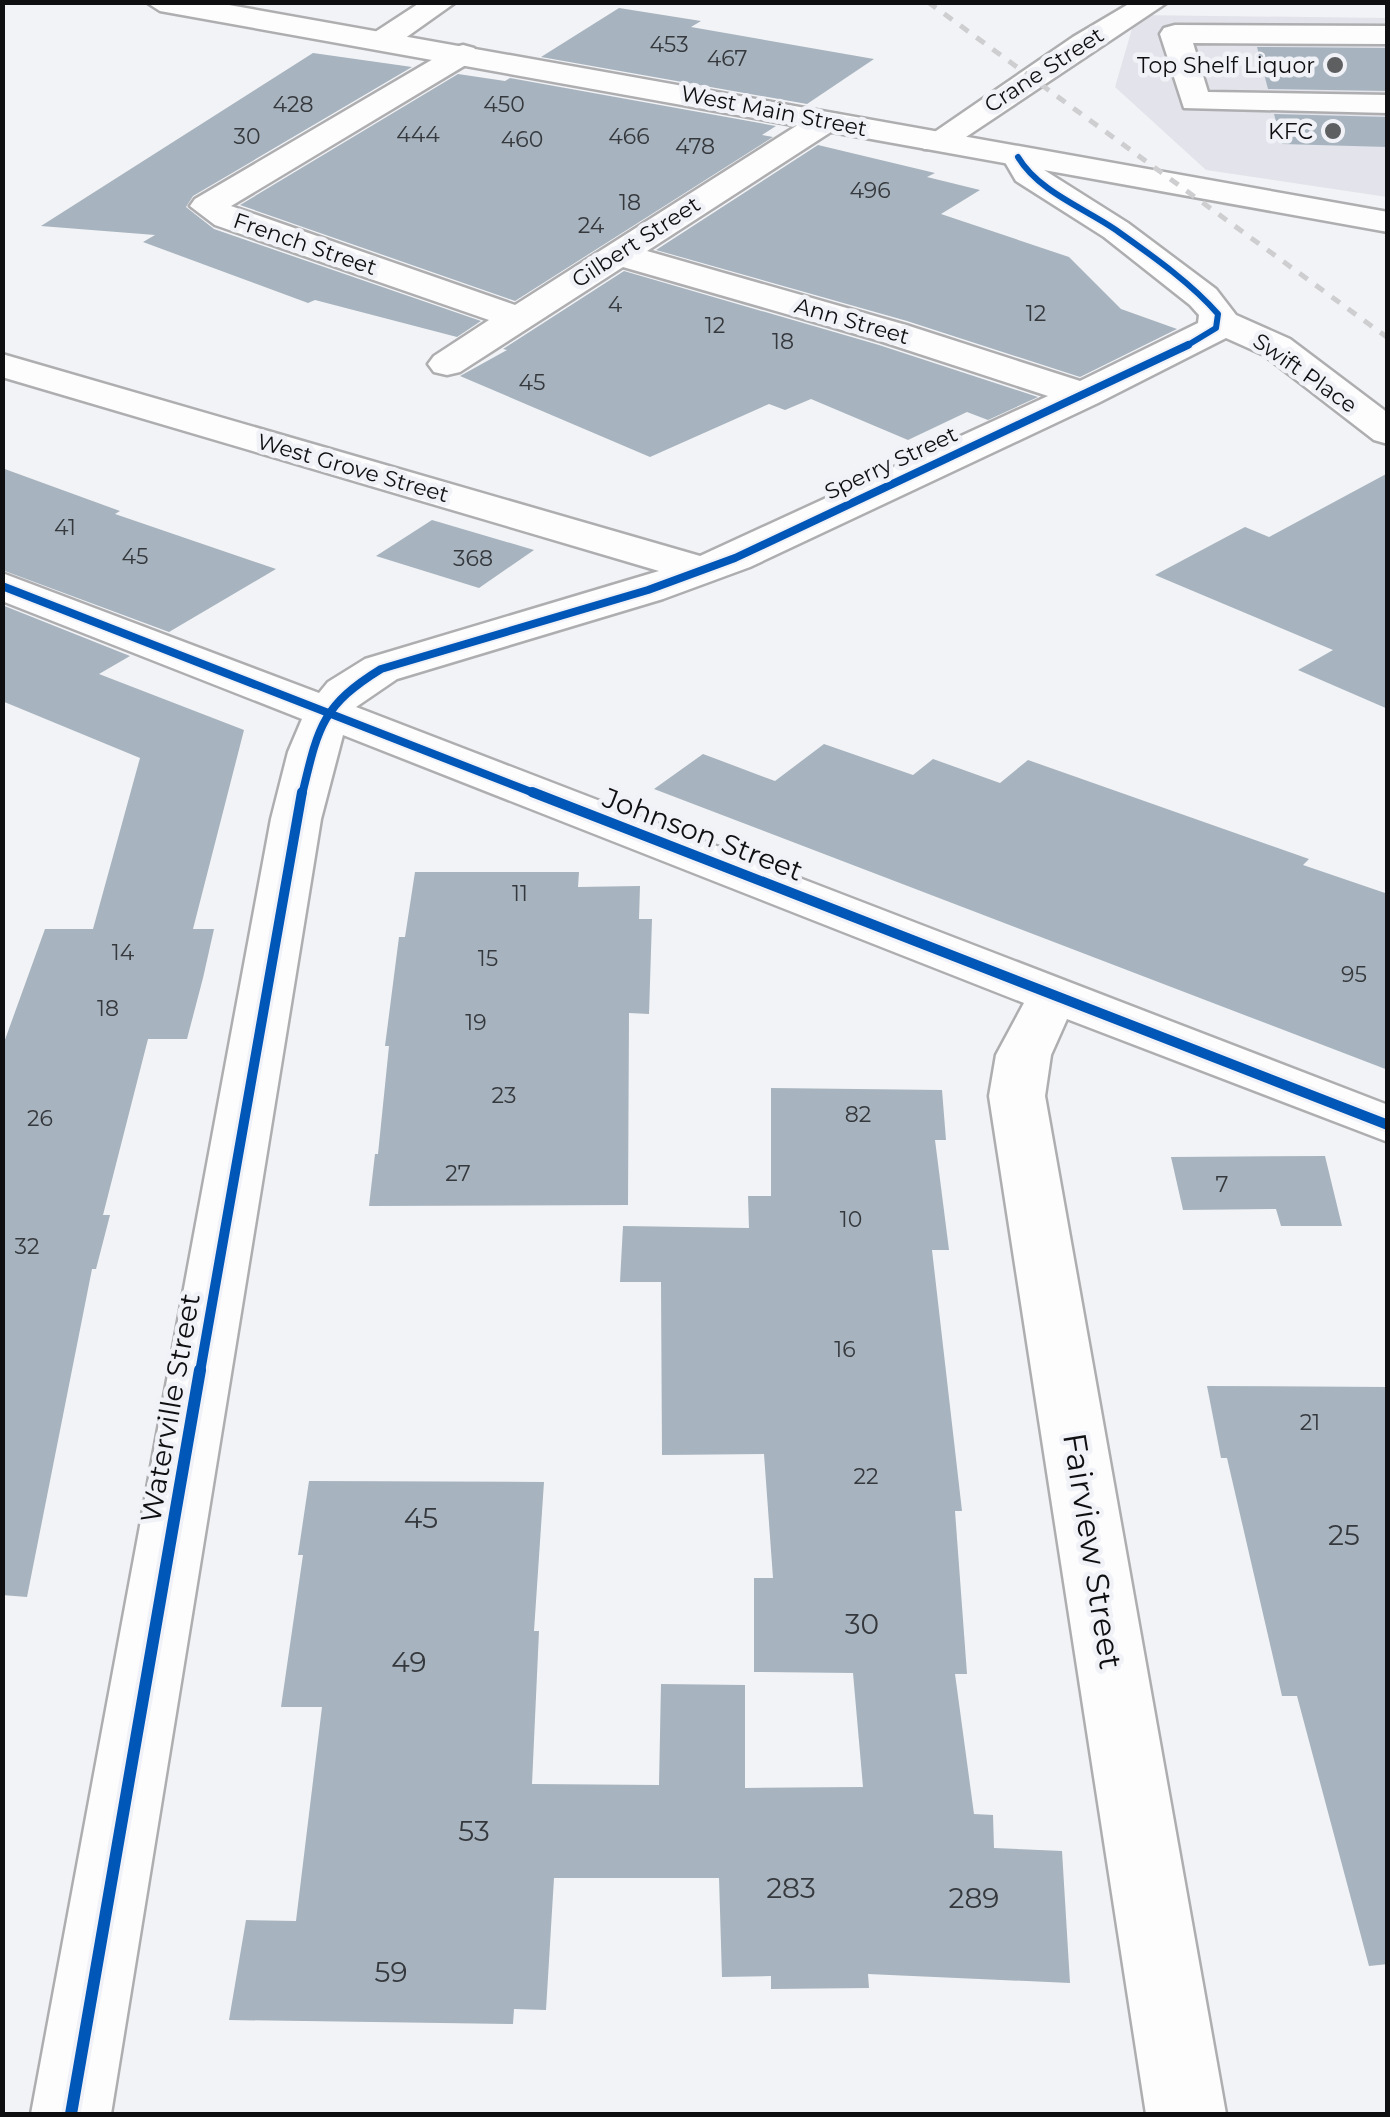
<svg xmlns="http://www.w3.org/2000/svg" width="1390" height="2117" font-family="Montserrat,sans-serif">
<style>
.built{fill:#e2e3eb}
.building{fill:#a7b3be}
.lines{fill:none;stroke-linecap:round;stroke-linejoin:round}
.minor-casing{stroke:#aeaeb0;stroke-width:5}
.major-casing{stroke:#aeaeb0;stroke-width:5}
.minor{fill:#fdfdfe;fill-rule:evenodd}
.major{fill:#fdfdfe;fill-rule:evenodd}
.rail{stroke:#ceced0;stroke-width:5;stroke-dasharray:10 10;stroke-linecap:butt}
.cycleway-far3-casing{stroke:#f1f2f7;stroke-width:10}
.cycleway-far2-casing{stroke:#f1f2f7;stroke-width:12}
.cycleway-far1-casing{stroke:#f1f2f7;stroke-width:16}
.cycleway-casing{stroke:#f1f2f7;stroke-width:19}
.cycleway-far3{stroke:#0057b8;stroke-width:6}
.cycleway-far2{stroke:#0057b8;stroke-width:8}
.cycleway-far1{stroke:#0057b8;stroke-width:10}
.cycleway{stroke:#0057b8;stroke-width:12}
.poi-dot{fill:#5e5f61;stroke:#f1f2f7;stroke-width:4}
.labels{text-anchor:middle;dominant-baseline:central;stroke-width:9;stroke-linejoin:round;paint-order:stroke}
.number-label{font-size:22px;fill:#35383c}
.far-poi-label{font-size:22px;fill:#0f0f11;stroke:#f1f2f7;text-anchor:end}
.far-street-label{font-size:22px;fill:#0f0f11;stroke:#f1f2f7}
.street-label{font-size:28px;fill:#0f0f11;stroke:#f1f2f7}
.near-number-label{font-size:28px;fill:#35383c}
.near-street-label{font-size:32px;fill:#0f0f11;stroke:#f1f2f7}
</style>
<rect width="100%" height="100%" fill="#f2f3f6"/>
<!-- built -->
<polygon class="built" points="1136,15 1387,18 1387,197 1206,170 1115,87"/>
<!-- building -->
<g class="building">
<polygon points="619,8 701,21 691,27 874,59 807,104 541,57"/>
<polygon points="1257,47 1388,48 1388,91 1268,89"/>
<polygon points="313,53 412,67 193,196 186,207 214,229 481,321 457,337 315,300 308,303 143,242 155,235 41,226"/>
<polygon points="458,74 505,81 510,78 776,126 762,135 773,137 515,301 240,205"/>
<polygon points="1274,114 1388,117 1388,147 1282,144"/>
<polygon points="818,145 935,173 927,177 980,190 941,214 1069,257 1121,309 1177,329 1080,377 907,321 656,250"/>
<polygon points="624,271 879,345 1038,397 988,420 967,412 908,440 811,399 785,410 769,404 650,457 460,376 507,350 503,349"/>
<polygon points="2,468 120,511 115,514 276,569 169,632 2,570"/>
<polygon points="1388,473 1388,709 1298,670 1333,650 1155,575 1245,527 1269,537"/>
<polygon points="432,520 534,550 479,588 376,556"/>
<polygon points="2,605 130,656 99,674 244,730 193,929 214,929 203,978 187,1039 148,1039 103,1215 110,1215 96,1269 92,1269 27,1597 2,1595 2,1048 45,929 93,929 140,758 2,701"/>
<polygon points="824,744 913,775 933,759 1000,783 1028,760 1309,859 1303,865 1388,894 1388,1070 654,789 703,754 775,781"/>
<polygon points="415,872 579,872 578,887 640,886 639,919 652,919 649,1014 629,1013 628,1205 369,1206 375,1154 378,1154 389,1046 385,1046 399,937 405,937"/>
<polygon points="771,1088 942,1090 946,1140 935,1140 949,1250 932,1250 962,1511 955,1511 967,1674 955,1674 974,1814 993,1815 994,1848 1062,1851 1070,1983 868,1974 869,1988 771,1989 771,1976 722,1977 719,1878 554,1878 546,2010 514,2009 513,2024 229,2020 246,1920 296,1921 322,1707 281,1707 303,1555 298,1555 309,1481 544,1482 534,1631 539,1631 532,1784 659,1785 661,1684 745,1685 745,1788 863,1787 853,1673 754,1672 754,1578 773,1578 764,1454 662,1455 661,1282 620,1282 623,1226 749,1228 748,1196 771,1196"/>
<polygon points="1325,1156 1342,1226 1281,1226 1276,1209 1183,1210 1171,1157"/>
<polygon points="1207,1386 1388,1387 1388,1964 1369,1966 1297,1696 1282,1696 1227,1458 1221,1458"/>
</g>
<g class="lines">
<!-- minor casing -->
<g class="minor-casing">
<g id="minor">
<polygon points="421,2 456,2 394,46 372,46 368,40 372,34"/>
<polygon points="1132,2 1168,2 948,149 924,149 920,142 1073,37"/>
<polygon points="1175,25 1388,26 1388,44 1193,43 1208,92 1388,95 1388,113 1184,108 1160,34 1164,28"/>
<polygon points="463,45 474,48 478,54 474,60 231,206 515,305 815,114 837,114 842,121 837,128 647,251 906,325 1080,381 1198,323 1199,315 1190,305 1104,237 1016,181 1002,157 1006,150 1030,150 1041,168 1128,223 1216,289 1236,315 1290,339 1388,413 1388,444 1374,440 1264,355 1226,338 1098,403 750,567 663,599 397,679 356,707 1388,1105 1388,1142 1067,1019 1051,1055 1045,1096 1226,2114 1146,2114 989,1096 996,1055 1024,1003 343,735 321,819 111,2114 31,2114 271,819 288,752 302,719 2,601 2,573 319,693 328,682 365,659 659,571 2,377 2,354 700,556 1048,396 880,341 623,267 460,372 447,375 434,372 428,364 434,356 489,320 215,225 190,206 195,199 452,48"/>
</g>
</g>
<!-- major casing -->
<g class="major-casing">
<polygon id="major" points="146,2 212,2 1388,212 1388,232 160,11"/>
</g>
<!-- minor -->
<use href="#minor" class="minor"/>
<!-- major -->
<use href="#major" class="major"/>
<!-- rail -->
<polyline class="rail" points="928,2 1388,338"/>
<!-- cycleway-far3 casing -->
<g class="cycleway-far3-casing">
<path id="cycleway-far3" d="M1018,157C1038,191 1084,208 1116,230C1151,255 1190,282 1218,314L1216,328L1183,348"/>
</g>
<!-- cycleway-far2 casing -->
<g class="cycleway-far2-casing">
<g id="cycleway-far2">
<polyline points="2,586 539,795"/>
<path d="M302,795C318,728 321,706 381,669L648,590L735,558L1188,345"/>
</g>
</g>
<!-- cycleway-far1 casing -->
<g class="cycleway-far1-casing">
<g id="cycleway-far1">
<polyline points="532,792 1388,1125"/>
<polyline points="200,1372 302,792"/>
</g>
</g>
<!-- cycleway casing -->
<g class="cycleway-casing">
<polyline id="cycleway" points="71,2114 200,1370"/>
</g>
<!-- cycleway-far3 -->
<use href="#cycleway-far3" class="cycleway-far3"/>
<!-- cycleway-far2 -->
<use href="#cycleway-far2" class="cycleway-far2"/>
<!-- cycleway-far1 -->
<use href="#cycleway-far1" class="cycleway-far1"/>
<!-- cycleway -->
<use href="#cycleway" class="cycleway"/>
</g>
<!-- markers -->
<g class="poi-dot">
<circle cx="1335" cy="65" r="10"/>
<circle cx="1333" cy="131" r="10"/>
</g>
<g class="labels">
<!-- number labels -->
<g class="number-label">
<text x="669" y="44">453</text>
<text x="727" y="58">467</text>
<text x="293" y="104">428</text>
<text x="504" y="104">450</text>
<text x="418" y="134">444</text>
<text x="247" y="136">30</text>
<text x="629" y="136">466</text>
<text x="522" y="139">460</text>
<text x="695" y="146">478</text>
<text x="870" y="190">496</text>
<text x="630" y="202">18</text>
<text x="591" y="225">24</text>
<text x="615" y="304">4</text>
<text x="1036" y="313">12</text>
<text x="715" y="325">12</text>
<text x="783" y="341">18</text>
<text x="532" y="382">45</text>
<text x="65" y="527">41</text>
<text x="135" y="556">45</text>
<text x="473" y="558">368</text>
<text x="520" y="893">11</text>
<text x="123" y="952">14</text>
<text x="488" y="958">15</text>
<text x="1354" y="974">95</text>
<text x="108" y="1008">18</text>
<text x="476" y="1022">19</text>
<text x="504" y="1095">23</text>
<text x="858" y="1114">82</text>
<text x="40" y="1118">26</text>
<text x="458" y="1173">27</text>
<text x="1222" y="1184">7</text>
<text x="851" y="1219">10</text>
<text x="27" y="1246">32</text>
<text x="845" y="1349">16</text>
<text x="1310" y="1422">21</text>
<text x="866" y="1476">22</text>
</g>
<!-- far-poi labels -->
<g class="far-poi-label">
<text x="1315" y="65">Top Shelf Liquor</text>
<text x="1313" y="131">KFC</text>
</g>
<!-- far-street labels -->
<g class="far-street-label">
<text transform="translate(1044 70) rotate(-33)">Crane Street</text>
<text transform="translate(774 111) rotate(11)">West Main Street</text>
<text transform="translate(636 242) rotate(-33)">Gilbert Street</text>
<text transform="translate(305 244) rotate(19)">French Street</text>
<text transform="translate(852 321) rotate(16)">Ann Street</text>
<text transform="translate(1305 373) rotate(35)">Swift Place</text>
<text transform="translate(891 463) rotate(-25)">Sperry Street</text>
<text transform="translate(353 468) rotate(16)">West Grove Street</text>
</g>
<!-- street labels -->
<g class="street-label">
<text transform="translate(703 834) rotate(21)">Johnson Street</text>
<text transform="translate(170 1408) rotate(-80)">Waterville Street</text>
</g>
<!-- near-number labels -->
<g class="near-number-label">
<text x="421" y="1518">45</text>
<text x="1344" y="1535">25</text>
<text x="862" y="1624">30</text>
<text x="409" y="1662">49</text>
<text x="474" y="1831">53</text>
<text x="791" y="1888">283</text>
<text x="974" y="1898">289</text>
<text x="391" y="1972">59</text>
</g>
<!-- near-street labels -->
<g class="near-street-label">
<text transform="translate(1093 1551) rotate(81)">Fairview Street</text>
</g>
</g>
<!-- border -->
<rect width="1390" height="2117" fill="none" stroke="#0f0f11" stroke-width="10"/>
</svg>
